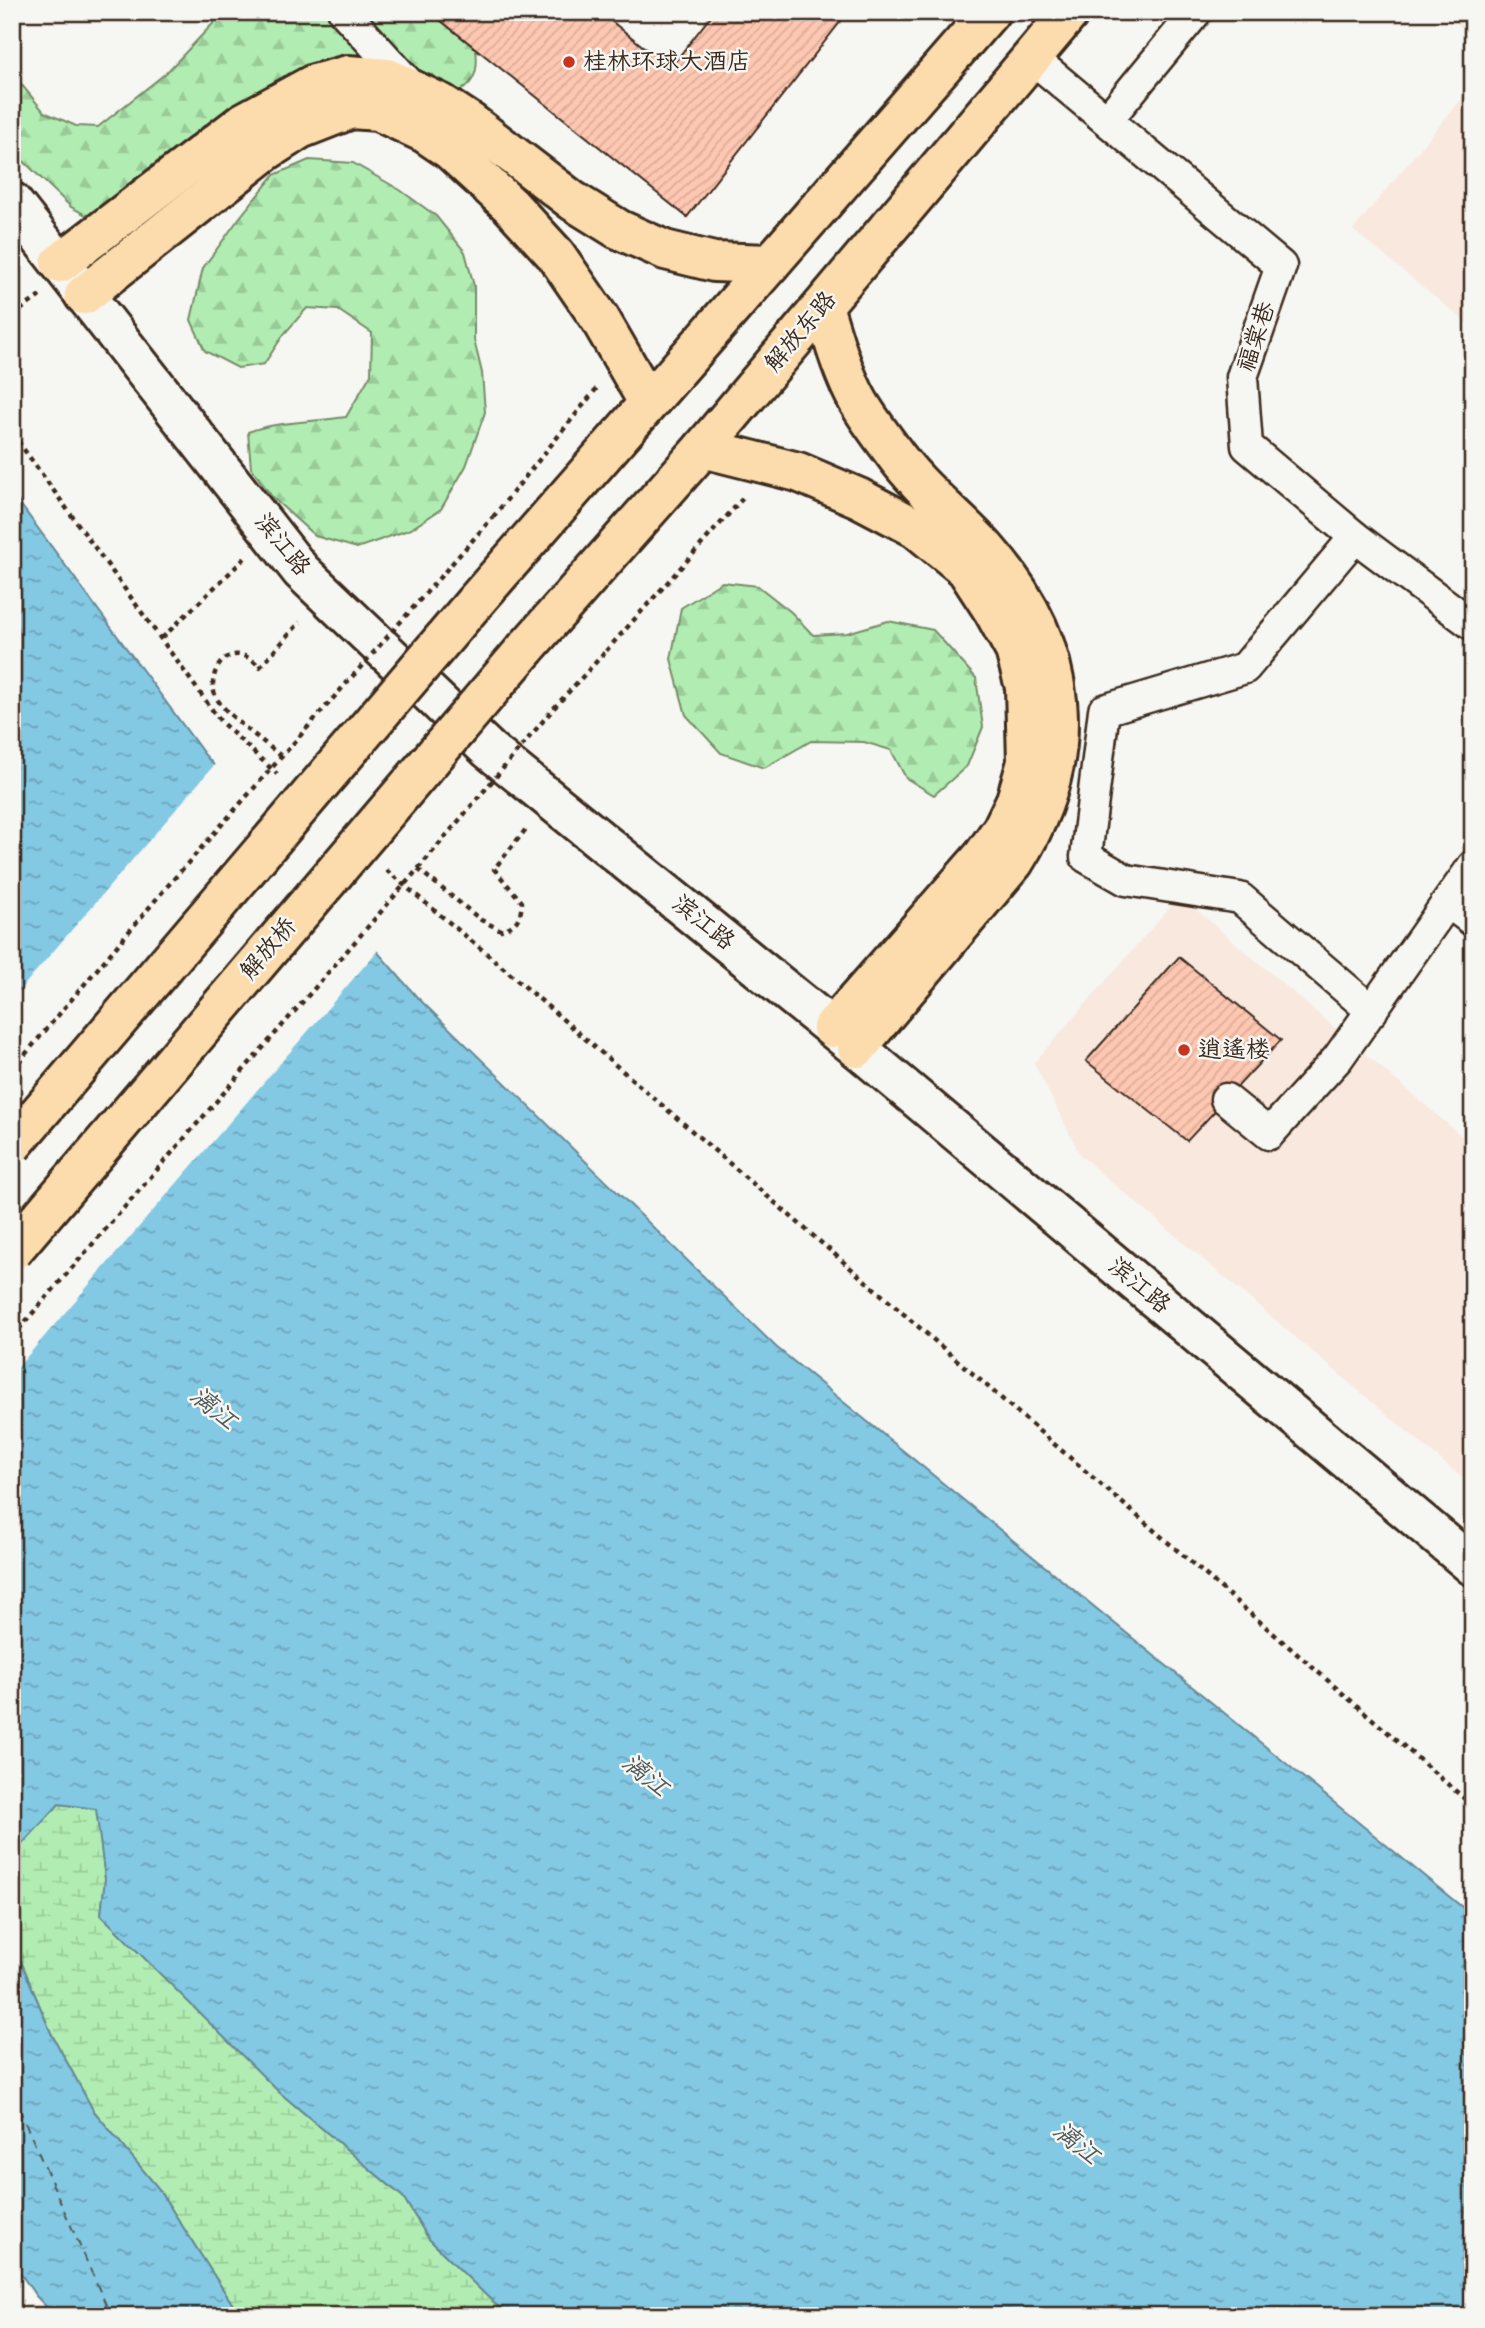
<svg xmlns="http://www.w3.org/2000/svg" width="1485" height="2328" font-family="Kalam,'LXGW WenKai TC',sans-serif">
<style>
.built{fill:#f8e8de}
.forest{fill:url(#forest-firs);stroke:#768c68;stroke-width:2}
.wetland{fill:url(#wetland-marsh);stroke:#768c68;stroke-width:2}
.water{fill:url(#water-ripples);stroke:#668995;stroke-width:2}
.pier{fill:#f6f6f2}
.lines{fill:none;stroke-linecap:round;stroke-linejoin:round}
.ferry{stroke:#515a59;stroke-width:2;stroke-dasharray:9 7;stroke-linecap:butt}
.building{fill:url(#building-hatch);stroke:#3b2a1e;stroke-width:2}
.street-casing{stroke:#3b2a1e;stroke-width:35}
.secondary-casing{stroke:#3b2a1e;stroke-width:44}
.primary-casing{stroke:#3b2a1e;stroke-width:44}
.path{stroke:#3b2a1e;stroke-width:4.5;stroke-dasharray:5 5;stroke-linecap:butt}
.street{stroke:#f6f6f2;stroke-width:30}
.secondary{stroke:#f6f6f2;stroke-width:38}
.primary{stroke:#fcdcac;stroke-width:38}
.primary-bridge-casing{stroke:#3b2a1e;stroke-width:44;stroke-linecap:butt}
.path-bridge{stroke:#3b2a1e;stroke-width:4.5;stroke-dasharray:5 5;stroke-linecap:butt}
.primary-bridge{stroke:#fcdcac;stroke-width:38}
.poi-dot{fill:#c8321e;stroke:#f6f6f2;stroke-width:2.5}
.labels{text-anchor:middle;dominant-baseline:central;stroke-width:5;stroke-linejoin:round;paint-order:stroke}
.poi-label{font-size:24px;fill:#3b2a1e;stroke:#f6f6f2;text-anchor:start}
.street-label{font-size:24px;fill:#3b2a1e;stroke:#f6f6f2}
.water-label{font-size:26px;font-style:italic;fill:#515a59;stroke:#f6f6f2}
</style>
<defs>
<pattern id="forest-firs" width="22" height="20" patternUnits="userSpaceOnUse" patternTransform="scale(1.75)"><rect width="22" height="20" fill="#b1edb2"/><path d="M5 1l3.5 6h-7zM16 11l3.5 6h-7z" fill="#99cb99"/></pattern>
<pattern id="wetland-marsh" width="20" height="14" patternUnits="userSpaceOnUse" patternTransform="scale(1.75)"><rect width="20" height="14" fill="#b1edb2"/><path d="M1 5h8M5 5V1M11 12h8M15 12V8" fill="none" stroke="#99cb99"/></pattern>
<pattern id="water-ripples" width="26" height="14" patternUnits="userSpaceOnUse" patternTransform="scale(1.75)"><rect width="26" height="14" fill="#83c9e4"/><path d="M2 4q2-2 4 0t4 0M15 11q2-2 4 0t4 0" fill="none" stroke="#6ca3b8"/></pattern>
<pattern id="building-hatch" width="6" height="6" patternUnits="userSpaceOnUse" patternTransform="scale(1.75)"><rect width="6" height="6" fill="#fec7b1"/><path d="M-1 1l2-2M0 6l6-6M5 7l2-2" fill="none" stroke="#dbab98"/></pattern>
</defs>
<rect width="100%" height="100%" fill="#f6f6f2"/>
<filter id="ink" filterUnits="userSpaceOnUse"><feTurbulence type="fractalNoise" baseFrequency=".0143" numOctaves="2"/><feDisplacementMap in="SourceGraphic" scale="14" xChannelSelector="R" yChannelSelector="G"/><feConvolveMatrix kernelMatrix="1 2 1 2 8 2 1 2 1" color-interpolation-filters="sRGB"/></filter>
<g filter="url(#ink)">
<!-- built -->
<g class="built">
<polygon points="1443,12 1473,12 1473,37"/>
<polygon points="1473,85 1473,328 1353,230"/>
<polygon points="1180,896 1473,1146 1473,1487 1081,1156 1034,1063"/>
</g>
<!-- forest -->
<g class="forest">
<path d="M224,12H430L476,49C479,72 474,88 450,95L365,56L354,62L171,209L132,228L95,220L71,207L12,150V73L44,112L76,126L98,127L166,73Z"/>
<path d="M309,160L353,163L400,190L436,216L465,252L474,286V340L482,373L485,412L466,466L441,509L411,529L357,548L315,536L273,498L251,468L248,432C279,421 314,422 346,417L371,374L372,333L338,310L307,308L284,334L264,364L238,368L205,351L191,320L203,268L240,217L274,175Z"/>
<polygon points="722,582 758,586 791,612 813,635 847,633 888,621 933,630 976,678 983,727 967,766 934,795 906,778 891,750 864,742 811,741 764,768 721,753 686,715 671,659 681,608"/>
</g>
<!-- wetland -->
<polygon class="wetland" points="59,1804 97,1809 105,1879 101,1915 279,2092 403,2197 429,2239 495,2304 514,2316 240,2316 158,2188 93,2110 51,2033 12,1940 12,1855"/>
<!-- water -->
<g class="water">
<polygon points="12,493 205,755 416,996 776,1347 1473,1916 1473,2316 514,2316 495,2304 429,2239 403,2197 279,2092 101,1915 105,1879 96,1809 59,1804 12,1855"/>
<polygon points="12,1940 51,2033 93,2110 158,2188 240,2316 55,2316 36,2296 12,2261"/>
</g>
<!-- pier -->
<polygon class="pier" points="216,763 379,949 12,1374 12,999"/>
<g class="lines">
<!-- ferry -->
<polyline class="ferry" points="12,2093 107,2307 115,2316"/>
</g>
<!-- building -->
<g class="building">
<polygon points="430,12 600,12 670,68 714,12 848,12 687,217"/>
<polygon points="1179,957 1281,1040 1187,1141 1086,1061"/>
</g>
<g class="lines">
<!-- street casing -->
<g class="street-casing">
<g id="street">
<polyline points="344,12 412,87"/>
<polyline points="1032,58 1281,266 1242,377 1247,446 1355,537 1473,625"/>
<polyline points="1107,120 1196,12"/>
<polyline points="1355,537 1245,668 1104,710 1086,857 1126,880 1240,898 1372,1011"/>
<polyline points="1457,909 1473,921"/>
<polyline points="1226,1099 1269,1134 1338,1058 1473,866"/>
</g>
</g>
<!-- secondary casing -->
<g class="secondary-casing">
<polyline id="secondary" points="12,202 301,571 489,750 857,1048 1473,1566"/>
</g>
<!-- primary casing -->
<g class="primary-casing">
<g id="primary">
<polyline points="60,263 244,122 314,84 348,75 387,78 442,104 471,123 573,201 618,229 665,250 714,262 770,264"/>
<polyline points="84,295 266,151 300,129 351,109 378,111 425,133 450,150 511,206 556,255 600,319 648,402"/>
<path d="M823,306C833,338 842,372 858,401C867,417 880,434 891,449C918,488 955,515 986,549C1070,644 1082,755 1014,862L857,1048"/>
<polyline points="703,448 798,472 859,498 916,528 966,569 994,612 1015,650 1025,687 1027,762 1016,800 1002,829 983,856 832,1028"/>
<polyline points="474,603 990,12"/>
<polyline points="526,648 703,448 1070,12"/>
</g>
</g>
<!-- path -->
<g class="path">
<polyline points="12,316 40,296"/>
<polyline points="12,433 221,722 277,774"/>
<polyline points="493,517 597,388"/>
<polyline points="162,638 245,558"/>
<polyline points="606,651 744,497"/>
<path d="M281,756C265,742 225,715 216,697C206,677 223,646 247,657C252,659 257,664 260,667L300,622"/>
<path d="M418,869L481,920L501,930C517,926 521,917 522,902L494,869L526,829"/>
<polyline points="386,870 486,953 1473,1806"/>
</g>
<!-- street -->
<use href="#street" class="street"/>
<!-- secondary -->
<use href="#secondary" class="secondary"/>
<!-- primary -->
<use href="#primary" class="primary"/>
<!-- primary-bridge casing -->
<g class="primary-bridge-casing">
<g id="primary-bridge">
<polyline points="12,1145 474,603"/>
<polyline points="12,1251 526,648"/>
</g>
</g>
<!-- path-bridge -->
<g class="path-bridge">
<polyline points="12,1070 164,890 493,517"/>
<polyline points="12,1337 418,869 554,708 606,651"/>
</g>
<!-- primary-bridge -->
<use href="#primary-bridge" class="primary-bridge"/>
</g>
</g>
<!-- markers -->
<g class="poi-dot">
<circle cx="569" cy="62" r="7"/>
<circle cx="1184" cy="1050" r="7"/>
</g>
<g class="labels">
<!-- poi labels -->
<g class="poi-label">
<text x="583" y="62">桂林环球大酒店</text>
<text x="1198" y="1050">逍遥楼</text>
</g>
<!-- street labels -->
<g class="street-label">
<text transform="translate(801 332) rotate(-50)">解放东路</text>
<text transform="translate(1257 337) rotate(-72)">福棠巷</text>
<text transform="translate(282 545) rotate(51)">滨江路</text>
<text transform="translate(703 923) rotate(39)">滨江路</text>
<text transform="translate(269 949) rotate(-50)">解放桥</text>
<text transform="translate(1139 1286) rotate(40)">滨江路</text>
</g>
<!-- water labels -->
<g class="water-label">
<text transform="translate(213 1409) rotate(40)">漓江</text>
<text transform="translate(645 1776) rotate(40)">漓江</text>
<text transform="translate(1076 2144) rotate(40)">漓江</text>
</g>
</g>
<!-- margin -->
<rect width="1485" height="2328" fill="none" stroke="#f6f6f2" stroke-width="42"/>
<rect x="21" y="21" width="1443" height="2286" fill="none" stroke="#3b2a1e" stroke-width="2.5" filter="url(#ink)"/>
</svg>
